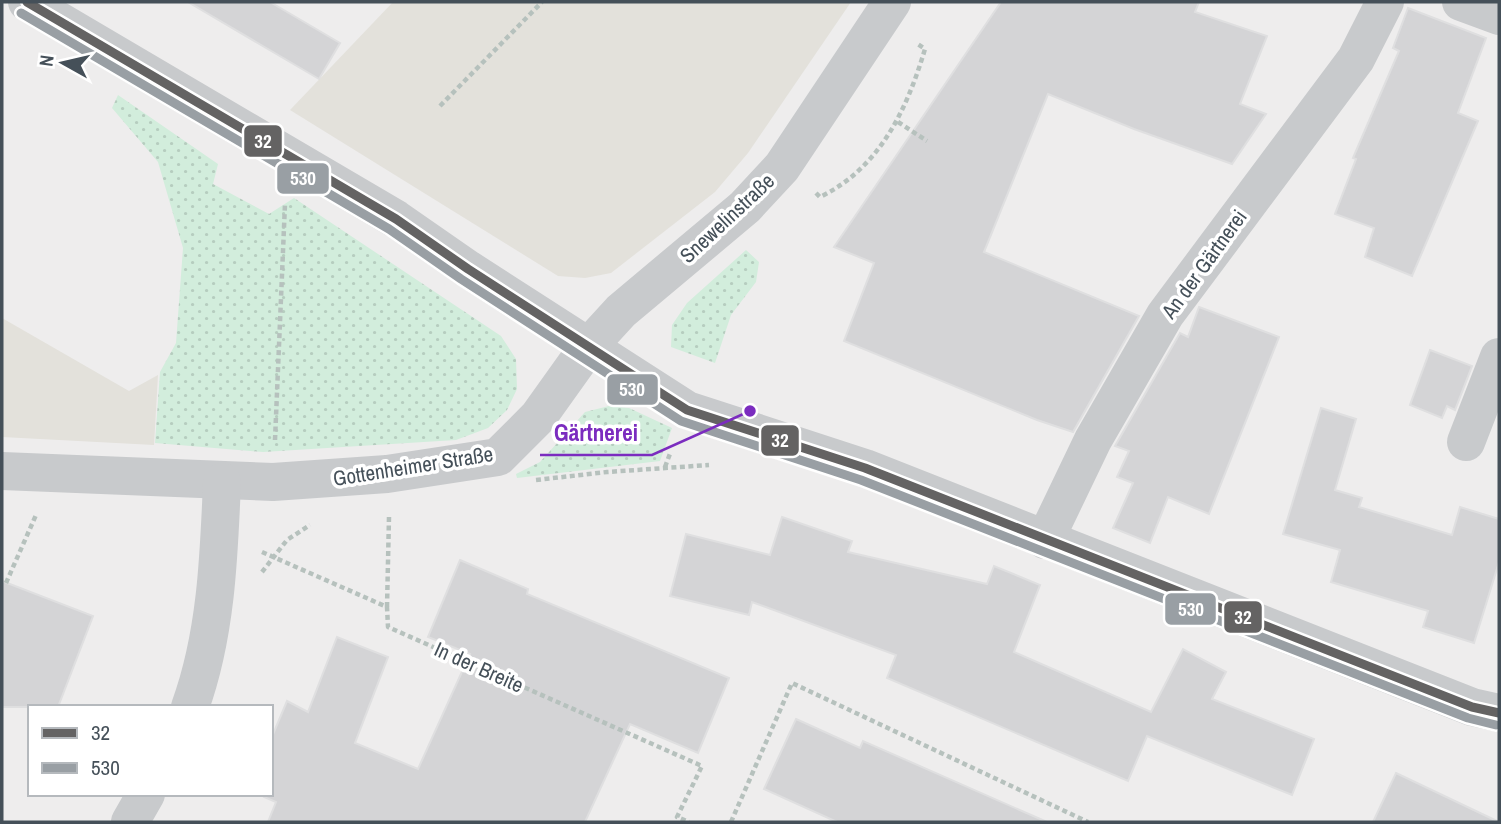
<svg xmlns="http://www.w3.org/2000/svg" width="1501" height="824" font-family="'Archivo Narrow',sans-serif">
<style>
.commercial{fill:#e3e1db}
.grass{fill:url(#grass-dots)}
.building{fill:#d4d4d6;stroke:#dfdfe0;stroke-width:2}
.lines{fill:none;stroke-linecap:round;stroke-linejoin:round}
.path{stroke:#b6c1bd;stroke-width:4.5;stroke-dasharray:5 3.5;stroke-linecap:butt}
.minor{stroke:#c8cacc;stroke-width:38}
.bus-1-casing{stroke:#fff;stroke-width:14}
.bus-2-casing{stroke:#fff;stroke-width:14}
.bus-1{stroke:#646363;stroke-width:9}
.bus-2{stroke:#999fa4;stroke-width:9}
.labels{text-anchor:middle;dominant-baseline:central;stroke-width:7;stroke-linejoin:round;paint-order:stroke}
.street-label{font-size:21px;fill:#455059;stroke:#fff}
.leader{fill:none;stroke:#7b2cbf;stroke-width:2.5}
.callout-dot{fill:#7b2cbf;stroke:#fff;stroke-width:2.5}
.callout-label{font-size:23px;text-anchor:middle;font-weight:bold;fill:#7b2cbf;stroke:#fff;stroke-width:7;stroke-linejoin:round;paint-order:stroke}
.line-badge{stroke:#fff;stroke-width:2.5}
.badge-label{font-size:19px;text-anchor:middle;font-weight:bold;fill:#fff}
</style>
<defs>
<pattern id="grass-dots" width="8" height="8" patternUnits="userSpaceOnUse" patternTransform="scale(1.75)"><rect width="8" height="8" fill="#d2eddc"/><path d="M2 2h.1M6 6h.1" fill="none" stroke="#b6cdbf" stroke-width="1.8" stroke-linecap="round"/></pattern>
</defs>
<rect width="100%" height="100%" fill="#eeeded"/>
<!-- commercial -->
<g class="commercial">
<polygon points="393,2 851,2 748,153 715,192 611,273 585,278 558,276 290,110"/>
<polygon points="2,318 129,391 158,375 154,445 2,437"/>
</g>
<!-- grass -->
<g class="grass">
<polygon points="118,95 218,164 213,184 269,214 294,198 501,336 516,359 517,389 507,410 488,428 456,440 263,452 155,443 160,372 176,343 183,248 158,162 112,108"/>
<polygon points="746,250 759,262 756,282 731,315 715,363 671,347 672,325 687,303"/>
<polygon points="609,406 629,408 672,428 660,461 517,478 516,474 540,462 585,412"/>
</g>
<!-- building -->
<g class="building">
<polygon points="188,2 270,2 340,43 319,79"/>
<polygon points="1001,2 1199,2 1195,12 1267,36 1240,104 1266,114 1232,164 1134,129 1048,94 984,252 1139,316 1073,432 1037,420 844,341 874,263 834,247"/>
<polygon points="1408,8 1486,38 1458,113 1478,121 1412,276 1365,257 1374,228 1335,214 1356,159 1353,158 1399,51 1393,48"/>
<polygon points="1199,307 1279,337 1209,514 1168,497 1150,543 1113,528 1133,483 1117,477 1129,451 1115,446 1180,333 1188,337"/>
<polygon points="1430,350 1472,366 1455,410 1447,406 1442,418 1410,405"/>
<polygon points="1321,408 1356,419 1335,490 1362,498 1359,507 1452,535 1460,507 1499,519 1499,562 1474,643 1423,627 1428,611 1331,582 1340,550 1283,534"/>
<polygon points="782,517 852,541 848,552 987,584 994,566 1040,585 1014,652 1151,712 1183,649 1226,672 1212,699 1314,739 1292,795 1147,736 1128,781 887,678 896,655 752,602 749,615 670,596 686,534 770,555"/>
<polygon points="460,560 528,589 527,594 729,678 698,753 630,724 585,822 268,822 276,802 264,797 265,794 271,794 271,739 287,701 308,712 337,637 388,657 355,743 418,769 470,654 428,637"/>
<polygon points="2,581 93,616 58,707 2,707"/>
<polygon points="796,719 860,748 863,741 1047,822 837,822 764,789"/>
<polygon points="1396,773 1499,822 1373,822"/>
</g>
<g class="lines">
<!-- path -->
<g class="path">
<polyline points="440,106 542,2"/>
<polyline points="898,122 927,141"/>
<path d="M816,193L820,197C880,168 907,109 925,49L916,43"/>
<polyline points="275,440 285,204"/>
<polyline points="665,467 671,451"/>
<polyline points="536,480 607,472 709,465"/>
<polyline points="262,552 387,607 388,627 702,766 677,817 689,822"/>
<polyline points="262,572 287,540 310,525"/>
<polyline points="6,583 36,515"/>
<polyline points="387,607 389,517"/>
<polyline points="731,822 792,683 1088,822"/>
</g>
<!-- minor -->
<g class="minor">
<polyline points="27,2 396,219 468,269 687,410 865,468 1472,707 1499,713"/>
<polyline points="1461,2 1499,16"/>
<polyline points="1466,442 1499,357"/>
<polyline points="2,471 273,482 387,474 498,457 538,417 588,347 621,311 745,207 782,167 892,2"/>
<polyline points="1045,540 1093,440 1165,315 1356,59 1385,2"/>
<path d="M190,707C216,636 219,557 222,482"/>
<polyline points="130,822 146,794"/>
</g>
<!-- bus-1 casing -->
<g class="bus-1-casing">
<polyline id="bus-1" points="27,2 396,219 468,269 687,410 865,468 1472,707 1499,713"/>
</g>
<!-- bus-2 casing -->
<g class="bus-2-casing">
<polyline id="bus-2" points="21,13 389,229 461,279 681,421 861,480 1468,718 1496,725"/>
</g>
<!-- bus-1 -->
<use href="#bus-1" class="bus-1"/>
<!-- bus-2 -->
<use href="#bus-2" class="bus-2"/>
</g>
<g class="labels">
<!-- street labels -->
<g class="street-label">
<text transform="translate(727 218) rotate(-43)">Snewelinstraße</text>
<text transform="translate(1204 264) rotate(-54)">An der Gärtnerei</text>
<text transform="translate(413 466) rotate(-9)">Gottenheimer Straße</text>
<text transform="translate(479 667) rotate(24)">In der Breite</text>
</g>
</g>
<!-- callouts -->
<path class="leader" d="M750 411L652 455H540"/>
<circle class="callout-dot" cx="750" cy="411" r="7"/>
<g class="callout-label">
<text x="596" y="441">Gärtnerei</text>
</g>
<g class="line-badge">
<rect x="243" y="124" width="40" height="34" rx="7" fill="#646363"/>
<rect x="276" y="162" width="54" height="33" rx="7" fill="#999fa4"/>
<rect x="606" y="373" width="53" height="33" rx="7" fill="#999fa4"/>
<rect x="760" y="424" width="40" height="33" rx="7" fill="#646363"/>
<rect x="1164" y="592" width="53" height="34" rx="7" fill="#999fa4"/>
<rect x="1223" y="600" width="40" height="34" rx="7" fill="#646363"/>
</g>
<g class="badge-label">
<text x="263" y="148">32</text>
<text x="303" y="185">530</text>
<text x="632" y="396">530</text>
<text x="780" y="447">32</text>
<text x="1191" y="616">530</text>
<text x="1243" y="624">32</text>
</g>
<!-- border -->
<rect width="1501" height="824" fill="none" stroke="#455059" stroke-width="7"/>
<!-- legend -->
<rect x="28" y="705" width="245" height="91" fill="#ffffff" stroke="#b5b9bd" stroke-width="2"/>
<rect x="42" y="728" width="35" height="10" fill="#646363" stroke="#b5b9bd" stroke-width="2"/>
<text x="91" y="740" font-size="21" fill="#455059">32</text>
<rect x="42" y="763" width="35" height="10" fill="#999fa4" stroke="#b5b9bd" stroke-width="2"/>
<text x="91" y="775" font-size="21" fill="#455059">530</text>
<!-- north arrow -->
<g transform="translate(63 63) rotate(278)" stroke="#ffffff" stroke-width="5" paint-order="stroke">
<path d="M0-5L12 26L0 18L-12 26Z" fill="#455059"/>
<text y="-10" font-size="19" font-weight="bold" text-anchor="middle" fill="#455059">N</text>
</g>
</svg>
